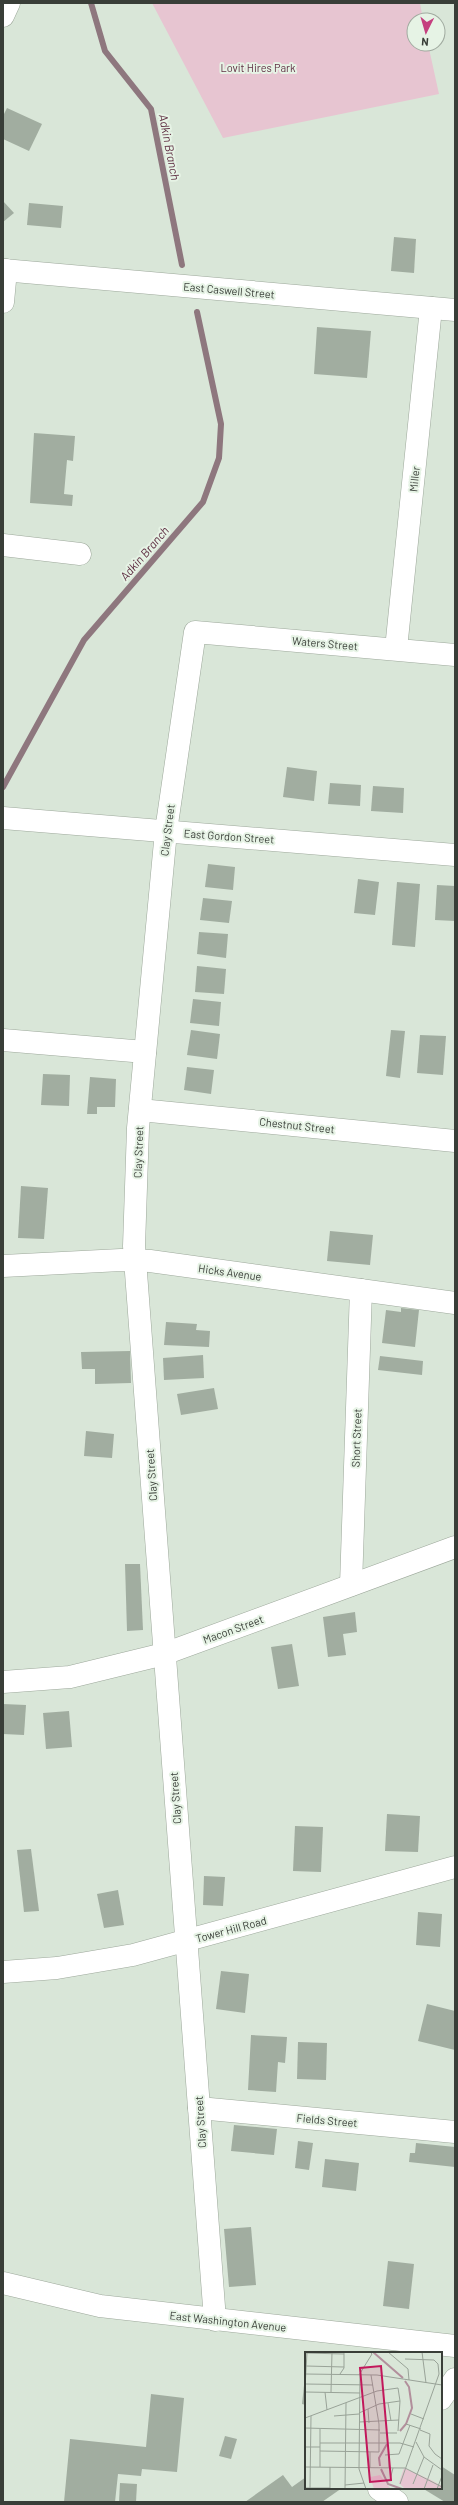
<svg xmlns="http://www.w3.org/2000/svg" width="458" height="2505" font-family="Barlow,sans-serif">
<style>
.green{fill:#e7c5d1}
.lines{fill:none;stroke-linecap:round;stroke-linejoin:round}
.stream{stroke:#8e777e;stroke-width:6}
.building{fill:#a1ada0}
.minor-casing{stroke:#9da89b;stroke-width:23}
.minor{stroke:#fff;stroke-width:22}
.labels{text-anchor:middle;dominant-baseline:central;stroke-width:4;stroke-linejoin:round;paint-order:stroke}
.park-label{font-size:11px;fill:#603044;stroke:#e6f3e5}
.street-label{font-size:11px;fill:#393e38;stroke:#e6f3e5}
.water-label{font-size:12px;font-style:italic;fill:#5d2d41;stroke:#e6f3e5}
.inset-river{fill:none;stroke:#b28f9c;stroke-width:2}
.inset-road{fill:none;stroke:#99a398;stroke-width:1}
.view{fill:#c2185b;fill-opacity:0.15;stroke:#c2185b;stroke-width:2}
.inset-edge{fill:none;stroke:#393e38;stroke-width:2}
</style>
<rect width="100%" height="100%" fill="#d9e6d8"/>
<!-- green -->
<polygon class="green" points="152,3 420,3 423,20 414,20 414,44 428,44 439,94 223,138"/>
<g class="lines">
<!-- stream -->
<g class="stream">
<polyline points="91,3 105,51 151,109 182,265"/>
<polyline points="3,787 84,640 203,502 219,458 221,424 197,312"/>
</g>
</g>
<!-- building -->
<g class="building">
<polygon points="7,108 42,124 29,151 3,139 3,116"/>
<polygon points="3,201 14,213 3,222"/>
<polygon points="29,203 63,206 61,228 27,225"/>
<polygon points="394,237 416,239 414,273 391,271"/>
<polygon points="317,327 371,331 367,378 314,374"/>
<polygon points="34,433 75,436 73,461 67,460 64,494 73,495 72,506 30,503"/>
<polygon points="287,767 317,771 314,801 283,797"/>
<polygon points="330,783 361,785 360,806 328,804"/>
<polygon points="373,786 404,788 403,813 371,811"/>
<polygon points="208,864 235,867 233,890 205,887"/>
<polygon points="358,879 379,882 375,915 354,913"/>
<polygon points="397,882 420,884 415,947 392,945"/>
<polygon points="437,885 455,886 455,921 435,920"/>
<polygon points="203,898 232,901 229,923 200,920"/>
<polygon points="199,932 228,934 226,958 197,954"/>
<polygon points="197,966 226,969 224,994 195,992"/>
<polygon points="193,999 221,1002 219,1026 190,1023"/>
<polygon points="191,1030 220,1034 217,1059 187,1055"/>
<polygon points="391,1030 405,1031 400,1078 386,1076"/>
<polygon points="420,1035 446,1036 443,1075 417,1073"/>
<polygon points="187,1067 214,1070 211,1094 184,1090"/>
<polygon points="43,1074 70,1075 69,1106 41,1105"/>
<polygon points="90,1077 116,1079 115,1107 97,1107 97,1114 87,1114"/>
<polygon points="21,1186 48,1188 44,1239 18,1238"/>
<polygon points="330,1231 373,1235 370,1265 327,1261"/>
<polygon points="401,1308 419,1310 415,1347 382,1343 386,1310 401,1312"/>
<polygon points="166,1322 197,1324 196,1330 210,1331 209,1347 164,1345"/>
<polygon points="130,1351 131,1383 95,1384 95,1369 82,1369 81,1352"/>
<polygon points="203,1355 204,1378 164,1380 163,1358"/>
<polygon points="380,1356 423,1361 422,1375 378,1370"/>
<polygon points="214,1388 218,1409 181,1415 177,1394"/>
<polygon points="86,1431 114,1434 112,1458 84,1456"/>
<polygon points="125,1564 140,1564 143,1630 127,1631"/>
<polygon points="355,1612 357,1632 343,1634 346,1655 328,1657 323,1617"/>
<polygon points="292,1644 299,1686 278,1689 271,1647"/>
<polygon points="3,1704 26,1705 24,1735 3,1734"/>
<polygon points="69,1711 72,1747 46,1749 43,1713"/>
<polygon points="387,1814 420,1816 418,1852 385,1851"/>
<polygon points="295,1826 323,1827 321,1872 293,1871"/>
<polygon points="31,1849 39,1911 24,1912 17,1850"/>
<polygon points="204,1876 225,1877 223,1906 203,1905"/>
<polygon points="118,1890 124,1925 104,1928 97,1894"/>
<polygon points="418,1912 442,1914 440,1947 416,1945"/>
<polygon points="221,1971 249,1974 245,2013 216,2009"/>
<polygon points="427,2004 455,2011 455,2050 418,2041"/>
<polygon points="251,2035 287,2037 285,2063 278,2062 276,2092 248,2090"/>
<polygon points="298,2042 327,2043 326,2080 297,2079"/>
<polygon points="234,2125 277,2129 274,2155 231,2151"/>
<polygon points="298,2141 313,2143 309,2170 295,2168"/>
<polygon points="416,2143 455,2147 455,2167 409,2162 410,2153 415,2153"/>
<polygon points="325,2159 359,2163 356,2191 322,2187"/>
<polygon points="251,2227 256,2285 229,2287 224,2229"/>
<polygon points="388,2261 414,2264 409,2309 383,2306"/>
<polygon points="305,2376 306,2376 306,2405 302,2404"/>
<polygon points="151,2394 184,2398 177,2472 142,2469 141,2476 118,2474 115,2502 64,2502 70,2439 146,2447"/>
<polygon points="225,2436 237,2439 231,2459 219,2456"/>
<polygon points="441,2466 455,2475 455,2502 445,2502 422,2488 441,2488"/>
<polygon points="283,2475 292,2487 306,2477 306,2488 342,2488 322,2502 245,2502"/>
<polygon points="120,2483 137,2484 136,2502 119,2502"/>
</g>
<g class="lines">
<!-- minor casing -->
<g class="minor-casing">
<g id="minor">
<polyline points="3,16 9,3"/>
<polyline points="3,270 455,310"/>
<polyline points="3,302 6,270"/>
<polyline points="3,545 80,554"/>
<polyline points="396,649 431,308"/>
<polyline points="3,818 455,855"/>
<polyline points="3,1040 145,1052"/>
<polyline points="140,1110 455,1141"/>
<polyline points="3,1266 121,1260 150,1261 455,1303"/>
<polyline points="351,1585 361,1290"/>
<polyline points="3,1682 70,1677 164,1654 455,1547"/>
<polyline points="3,1972 57,1968 133,1955 455,1867"/>
<polyline points="199,2108 455,2132"/>
<polyline points="3,2283 100,2306 455,2346"/>
<polyline points="215,2320 134,1246 138,1128 166,831 195,632 455,655"/>
<polyline points="441,2399 455,2379"/>
<polyline points="379,2489 397,2502"/>
</g>
</g>
<!-- minor -->
<use href="#minor" class="minor"/>
</g>
<g class="labels">
<!-- park labels -->
<g class="park-label">
<text x="258" y="67">Lovit Hires Park</text>
</g>
<!-- street labels -->
<g class="street-label">
<text transform="translate(229 290) rotate(5)">East Caswell Street</text>
<text transform="translate(414 479) rotate(-84)">Miller</text>
<text transform="translate(325 643) rotate(5)">Waters Street</text>
<text transform="translate(167 830) rotate(-83)">Clay Street</text>
<text transform="translate(229 836) rotate(4)">East Gordon Street</text>
<text transform="translate(297 1125) rotate(6)">Chestnut Street</text>
<text transform="translate(138 1152) rotate(-88)">Clay Street</text>
<text transform="translate(230 1272) rotate(8)">Hicks Avenue</text>
<text transform="translate(356 1438) rotate(-88)">Short Street</text>
<text transform="translate(151 1475) rotate(-94)">Clay Street</text>
<text transform="translate(233 1629) rotate(-20)">Macon Street</text>
<text transform="translate(175 1798) rotate(-94)">Clay Street</text>
<text transform="translate(231 1929) rotate(-15)">Tower Hill Road</text>
<text transform="translate(327 2120) rotate(5)">Fields Street</text>
<text transform="translate(200 2122) rotate(-94)">Clay Street</text>
<text transform="translate(228 2321) rotate(6)">East Washington Avenue</text>
</g>
<!-- water labels -->
<g class="water-label">
<text transform="translate(170 147) rotate(79)">Adkin Branch</text>
<text transform="translate(144 553) rotate(-49)">Adkin Branch</text>
</g>
</g>
<!-- overview -->
<g transform="translate(305 2352)">
<rect width="137" height="137" fill="#d9e6d8"/>
<path d="M99,116L124,127L137,134V137H100L94,131ZM75,123L85,136V137H69L65,125Z" fill="#e7c5d1"/>
<path class="inset-river" d="M68,0L98,26M95,79L101,72L107,56L104,35L100,29M75,114L74,106L82,92M76,117L83,132L97,137"/>
<path class="inset-road" d="M83,0L103,17L104,28M117,0L121,31M1,1L39,2M1,14L39,15M0,22L72,23L137,33M35,22L39,16V1M54,23L67,2L65,0M55,23L54,117L61,137M0,32L68,33M0,36L2,0M0,40L55,41M20,40L22,58M26,40L27,0M83,51L86,69M63,57L64,71M54,61L74,52L95,49M106,62L119,67M29,64L54,62M0,66L72,39L93,36L95,49L93,79M54,70L94,68M101,72L116,77M0,76L75,78M115,78L125,82L124,94L130,102L137,107M75,81H92M111,90L119,105L137,118M15,91H95L109,95M0,95H15M15,99L74,100V72L66,23M80,103L94,102L105,73M0,115L100,116L137,135M15,115V77M65,116V100M84,116V103M85,128L88,116M95,132L134,22L133,12L129,8L100,7M108,132L119,105M40,133L59,131M0,136H25M5,136L6,64M25,137V115M40,137L41,51M119,137L128,113M132,137L137,124"/>
<path class="view" d="M76,14L86,128L65,130L55,16Z"/>
<rect width="137" height="137" class="inset-edge"/>
</g>
<!-- border -->
<rect width="458" height="2505" fill="none" stroke="#393e38" stroke-width="8"/>
<!-- north arrow -->
<g transform="translate(426 32) rotate(185)"><circle r="19" fill="#e6f3e5" stroke="#a1aba0"/>
<path d="M0-3L7 15L0 10L-7 15Z" fill="#c53f7f"/>
<text y="-6" font-size="11" font-weight="bold" text-anchor="middle" fill="#393e38">N</text>
</g>
</svg>
